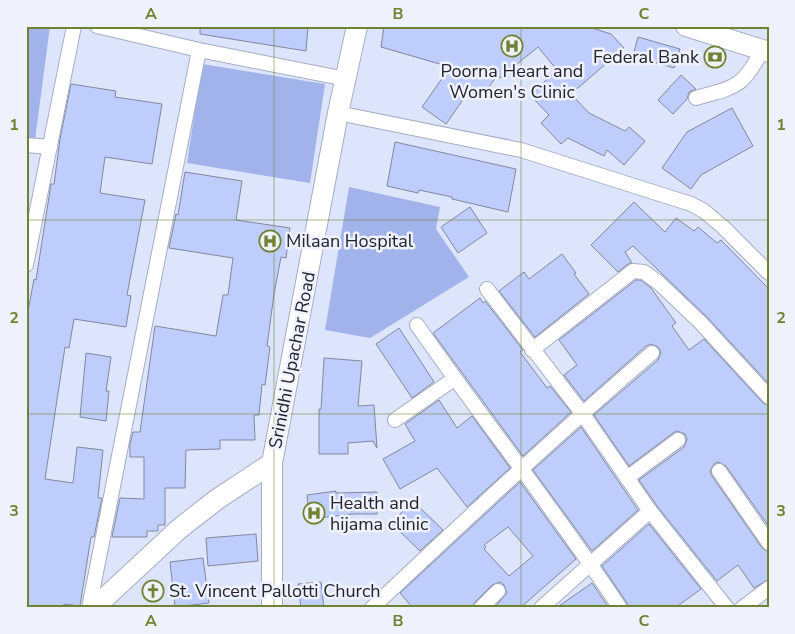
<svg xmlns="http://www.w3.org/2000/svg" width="795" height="634" font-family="'Nunito Sans',sans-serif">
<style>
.green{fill:#a2b3eb}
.building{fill:#becdfc;stroke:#81889d;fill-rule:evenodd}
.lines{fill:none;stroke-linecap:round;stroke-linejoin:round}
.street-casing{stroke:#a6adc3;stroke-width:16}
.secondary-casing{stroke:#a6adc3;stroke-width:22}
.street{stroke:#fff;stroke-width:14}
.secondary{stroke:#fff;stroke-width:20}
.grid{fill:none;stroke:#6f8232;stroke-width:1;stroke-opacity:0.55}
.labels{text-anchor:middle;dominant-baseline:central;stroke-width:5;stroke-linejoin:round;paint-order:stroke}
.poi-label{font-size:18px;fill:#21242d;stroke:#eff2fc;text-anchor:start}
.street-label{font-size:18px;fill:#21242d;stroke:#eff2fc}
.neatline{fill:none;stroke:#6f8232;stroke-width:2}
.grid-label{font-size:16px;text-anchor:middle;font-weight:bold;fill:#6f8232}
</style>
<rect width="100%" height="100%" fill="#dde5fc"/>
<!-- green -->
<g class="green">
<polygon points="26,26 50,26 35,140 26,139"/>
<polygon points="202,64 325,84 310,183 187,163"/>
<polygon points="349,187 440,207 436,229 469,277 370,338 325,330"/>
</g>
<!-- building -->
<g class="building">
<polygon points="200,26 308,26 306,51 200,34"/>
<polygon points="384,26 586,26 611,34 624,48 571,94 589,113 625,131 629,127 645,141 624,165 607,150 604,156 568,138 561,144 541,123 549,115 530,95 557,70 538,47 500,78 497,76 480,99 469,91 446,124 422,107 450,67 381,47"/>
<polygon points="638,37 680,49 674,68 633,56"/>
<polygon points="681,75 696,89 689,92 687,99 673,114 658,100"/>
<polygon points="71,84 116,91 115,97 162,104 152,164 105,157 100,193 145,200 127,295 131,296 126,327 74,319 69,348 65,347 45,479 73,483 77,447 103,450 98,498 102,498 94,537 91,537 80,606 64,604 64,608 26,608 26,322 34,279 36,280 51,184 54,184 60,139"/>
<polygon points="732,108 753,146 701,175 691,189 662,168 687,132"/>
<polygon points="395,142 516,169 508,212 452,199 452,197 419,190 418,193 387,186"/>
<polygon points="185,172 242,181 236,220 290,228 286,258 281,257 274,294 267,346 270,347 265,385 262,384 259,415 254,415 255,440 220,440 220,449 186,450 185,488 165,488 165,525 158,525 158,531 147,531 147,537 112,537 120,498 144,499 144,457 130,457 130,444 133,432 140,432 155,326 216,336 223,295 228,295 233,258 169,248 176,214 178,215"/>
<polygon points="634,202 665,232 676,218 694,231 698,227 717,243 721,240 769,289 769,384 707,317 633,246 625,252 632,263 628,264 618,272 591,245"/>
<polygon points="470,207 487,233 458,253 441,227"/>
<polygon points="562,254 576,273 574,274 589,294 535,337 499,291 524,272 529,279"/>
<polygon points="636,280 641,280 651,288 676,323 672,326 689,350 704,339 763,403 769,406 769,527 726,466 718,462 714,464 710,471 712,476 762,548 769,552 769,579 754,588 738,565 717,581 657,506 639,480 684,447 687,439 685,434 677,431 673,433 629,466 594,415 658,360 661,352 658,347 651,344 646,346 584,401 564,375 577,365 559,340"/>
<polygon points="480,298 483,303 485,301 523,350 520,352 547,388 550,386 571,412 523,456 433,333"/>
<polygon points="399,328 434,382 412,398 376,344"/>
<polygon points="86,353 111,357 106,391 109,391 106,421 80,417"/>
<polygon points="324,358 362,361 358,406 374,405 377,448 373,441 348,443 348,454 319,454 319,409 321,409"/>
<polygon points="439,400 457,428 472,416 510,468 467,507 437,468 400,489 383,459 415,441 405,424"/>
<polygon points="581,427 638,510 592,551 533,470"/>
<path d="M520,482L576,559L520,608H494L507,593L504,585L500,582L492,585L475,602L472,608H413L400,593ZM508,527L533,556L509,576L484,549L486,547L484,545Z"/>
<polygon points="336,491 336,493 377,492 377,514 353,514 309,519 307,495"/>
<polygon points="413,501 443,530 420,551 391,523"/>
<polygon points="649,524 701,589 675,608 629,608 627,603 602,566"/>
<polygon points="256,534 258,561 208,566 206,538"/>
<polygon points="203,558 209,603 175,607 170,562"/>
<polygon points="321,582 324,608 301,608 298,584"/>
<polygon points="592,583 609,608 556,608"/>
</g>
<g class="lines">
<!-- street casing -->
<g class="street-casing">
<g id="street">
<polyline points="97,26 199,50 346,79"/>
<path d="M696,98C735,87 743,88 762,50"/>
<polyline points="338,113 521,150 691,204 704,211 723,227 769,273"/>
<polyline points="26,145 50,147"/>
<polyline points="26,265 74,26"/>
<polyline points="487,289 582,413 650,511 727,608"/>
<path d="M417,325C483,420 556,511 620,608"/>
<polyline points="532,350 633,271 644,272 659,283 701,323 769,397"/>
<polyline points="395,420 454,379"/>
<polyline points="719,471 769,543"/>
<polyline points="627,478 678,440"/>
<polyline points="89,608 199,50"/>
<path d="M372,608C464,521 556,435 652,353"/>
<polyline points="481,608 498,591"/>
<polyline points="541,608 650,511"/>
<polyline points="742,608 769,588"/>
</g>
</g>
<!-- secondary casing -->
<g class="secondary-casing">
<g id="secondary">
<polyline points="686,26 769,52"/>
<polyline points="94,608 179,529 216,500 272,463"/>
<polyline points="272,608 272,463 338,113 357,26"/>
</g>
</g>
<!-- street -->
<use href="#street" class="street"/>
<!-- secondary -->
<use href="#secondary" class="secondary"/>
</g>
<!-- grid -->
<path class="grid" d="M274,26V608M521,26V608M26,220H769M26,414H769"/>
<!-- icons -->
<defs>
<g id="hospital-ring" transform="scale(1.125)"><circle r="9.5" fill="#eff2fc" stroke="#6f8232" stroke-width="1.5"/><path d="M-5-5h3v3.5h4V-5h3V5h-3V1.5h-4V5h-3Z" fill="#6f8232"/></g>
<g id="bank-ring" transform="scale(1.125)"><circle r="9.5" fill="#eff2fc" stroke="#6f8232" stroke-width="1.5"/><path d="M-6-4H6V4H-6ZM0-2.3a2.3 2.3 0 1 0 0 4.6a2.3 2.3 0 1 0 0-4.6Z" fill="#6f8232"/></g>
<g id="church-ring" transform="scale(1.125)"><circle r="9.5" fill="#eff2fc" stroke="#6f8232" stroke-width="1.5"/><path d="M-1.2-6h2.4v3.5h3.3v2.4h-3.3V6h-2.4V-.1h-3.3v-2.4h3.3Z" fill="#6f8232"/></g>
</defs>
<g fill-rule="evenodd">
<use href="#hospital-ring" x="512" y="46"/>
<use href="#bank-ring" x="715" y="57"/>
<use href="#hospital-ring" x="270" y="241"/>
<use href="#hospital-ring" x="314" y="513"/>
<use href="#church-ring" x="153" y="591"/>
</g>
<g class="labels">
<!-- poi labels -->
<g class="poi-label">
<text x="699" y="57" text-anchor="end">Federal Bank</text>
<text x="512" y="71" text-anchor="middle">Poorna Heart and<tspan x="512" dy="21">Women's Clinic</tspan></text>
<text x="286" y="241">Milaan Hospital</text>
<text x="330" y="503">Health and<tspan x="330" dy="21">hijama clinic</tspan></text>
<text x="169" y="591">St. Vincent Pallotti Church</text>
</g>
<!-- street labels -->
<g class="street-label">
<text transform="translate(292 360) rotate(-79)">Srinidhi Upachar Road</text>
</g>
</g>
<!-- border -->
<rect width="795" height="634" fill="none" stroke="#eff2fc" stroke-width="55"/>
<rect x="28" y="28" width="740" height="578" class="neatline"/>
<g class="grid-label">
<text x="151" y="19">A</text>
<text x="398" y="19">B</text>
<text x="644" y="19">C</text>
<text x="14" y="130">1</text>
<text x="781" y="130">1</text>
<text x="14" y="323">2</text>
<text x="781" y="323">2</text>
<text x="14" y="516">3</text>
<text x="781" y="516">3</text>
<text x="151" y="626">A</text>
<text x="398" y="626">B</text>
<text x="644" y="626">C</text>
</g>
</svg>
